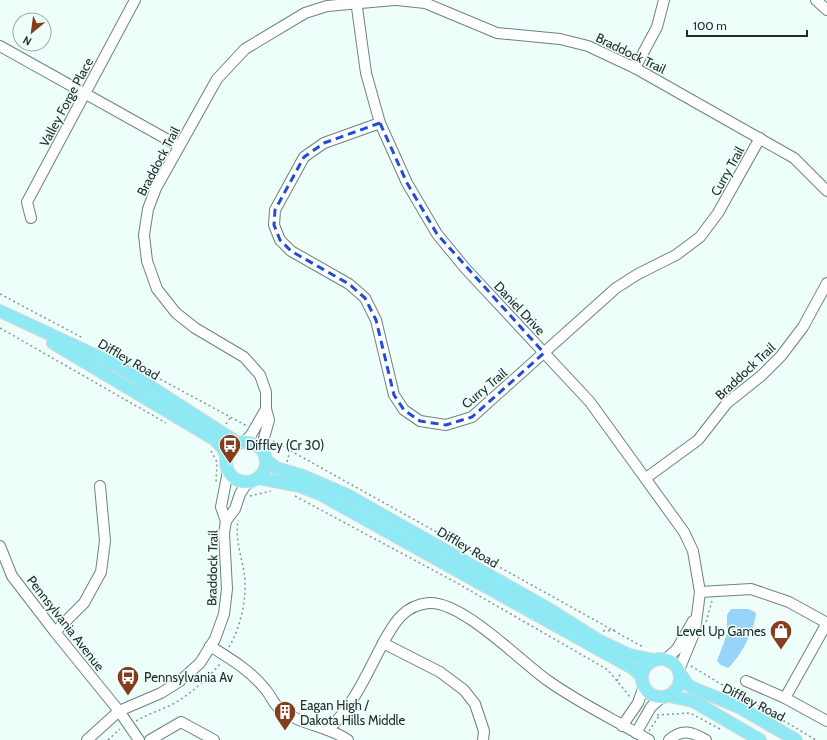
<svg xmlns="http://www.w3.org/2000/svg" width="827" height="740" font-family="Cabin,sans-serif">
<style>
.water{fill:#96d4f9}
.lines{fill:none;stroke-linecap:round;stroke-linejoin:round}
.minor-casing{stroke:#6b837e;stroke-width:12}
.major-casing{stroke:#d7d9d9;stroke-width:14}
.path{stroke:#889592;stroke-width:1.5;stroke-dasharray:2 3;stroke-linecap:butt}
.minor{stroke:#fff;stroke-width:10}
.major{stroke:#8fe9f5;stroke-width:12}
.marked{fill:none;stroke:#1d4ed8;stroke-width:3;stroke-dasharray:8 5;stroke-linejoin:round}
.labels{text-anchor:middle;dominant-baseline:central;stroke-width:3;stroke-linejoin:round;paint-order:stroke}
.street-label{font-size:13px;fill:#232d2b;stroke:#eefefb}
.poi-label{font-size:13px;fill:#232d2b;stroke:#eefefb;text-anchor:start}
</style>
<rect width="100%" height="100%" fill="#eefefb"/>
<!-- water -->
<path class="water" d="M731,609H749L756,613C755,629 740,658 728,668L721,665L717,661L727,634V615Z"/>
<g class="lines">
<!-- minor casing -->
<g class="minor-casing">
<g id="minor">
<polyline points="356,0 366,73 380,123 407,183 437,234 465,268 590,402 684,532 693,551 700,592 695,631 679,670"/>
<polyline points="397,0 425,3 497,33 560,39 588,46 635,68 794,158 827,191"/>
<polyline points="816,0 827,10"/>
<polyline points="0,46 179,146"/>
<polyline points="635,68 657,27 664,0"/>
<polyline points="380,123 324,143 304,157 275,210 274,225 280,240 291,251 349,284 365,298 376,320 394,395 404,410 420,421 446,425 472,417 616,288 638,274 676,255 700,237 718,213 760,138"/>
<polyline points="31,218 27,202 135,0"/>
<polyline points="244,442 251,435 266,409"/>
<polyline points="261,449 269,420 266,409 266,392 260,375 244,357 195,328 176,313 157,289 147,261 144,235 148,209 156,188 217,79 245,49 305,13 327,6 394,0"/>
<polyline points="646,478 698,440 727,403 761,376 781,356 803,327 827,283"/>
<polyline points="226,521 221,507 228,471"/>
<polyline points="0,546 12,576 55,632 119,711 139,740"/>
<polyline points="700,592 751,589 789,602 827,623"/>
<polyline points="827,623 785,698 827,721"/>
<polyline points="55,632 84,603 101,572 105,541 100,486"/>
<path d="M383,643C394,623 404,605 429,603C462,601 519,660 547,680C579,703 615,720 649,740"/>
<path d="M210,646C231,659 251,671 266,690C271,696 274,705 281,710C301,725 328,726 348,740"/>
<polyline points="666,659 677,649 693,621"/>
<polyline points="746,681 785,698"/>
<polyline points="622,726 638,703 644,686"/>
<path d="M328,730C353,706 367,674 383,643L440,672L464,690L475,704L484,731L483,740"/>
<polyline points="636,733 651,707 662,697"/>
<polyline points="87,740 119,711 161,693 180,681 200,663 215,639 224,614 227,589 224,533 226,521 235,509 240,494 245,486 251,481"/>
<polyline points="150,740 181,722 214,740"/>
<path d="M669,740C682,728 692,732 706,740"/>
</g>
</g>
<!-- major casing -->
<g class="major-casing">
<g id="major">
<polyline points="0,311 118,366 238,443"/>
<polyline points="53,343 214,439 223,448 227,458"/>
<circle cx="246" cy="462" r="20"/>
<polyline points="266,460 276,468 303,476 347,495 547,608 598,640 629,655 654,660"/>
<polyline points="258,478 299,486 320,494 634,669 642,677"/>
<circle cx="661" cy="678" r="19"/>
<polyline points="681,675 687,684 693,688 739,707 796,740"/>
<polyline points="669,696 693,701 760,740"/>
</g>
</g>
<!-- path -->
<g class="path">
<polyline points="0,294 83,338"/>
<polyline points="0,328 166,423"/>
<polyline points="147,372 247,426"/>
<polyline points="226,424 231,417"/>
<polyline points="273,441 643,647"/>
<polyline points="211,451 217,462 216,484"/>
<polyline points="287,462 290,451"/>
<polyline points="250,496 271,491"/>
<polyline points="295,496 457,583 608,670 631,698"/>
<polyline points="706,622 712,601"/>
<polyline points="603,631 615,630"/>
<path d="M229,647C241,627 248,595 244,572C241,555 235,538 238,520"/>
<polyline points="691,666 744,698"/>
<polyline points="617,681 621,672"/>
<polyline points="749,700 816,740"/>
<polyline points="657,715 690,713 720,729"/>
<path d="M136,721C148,714 161,710 173,704C192,693 207,679 221,663"/>
<polyline points="649,731 659,716"/>
<polyline points="108,740 120,729"/>
</g>
<!-- minor -->
<use href="#minor" class="minor"/>
<!-- major -->
<use href="#major" class="major"/>
</g>
<!-- marked area -->
<path class="marked" d="M380,123L407,183L437,234L544,353L472,417L446,425L420,421L404,410L394,395L376,320L365,298L349,284L291,251L280,240L274,225L275,210L304,157L324,143Z"/>
<!-- icons -->
<defs>
<g id="bus-pin" transform="scale(1.15)"><path d="M0 17L-7.5 6A9.5 9.5 0 1 1 7.5 6Z" fill="#853e1d" stroke="#eefefb"/><path d="M-5-6H5V4H4V6H2V4H-2V6H-4V4H-5ZM-3.5-4V0h7V-4ZM-3.5 1.2v1.5H-2V1.2ZM2 1.2v1.5H3.5V1.2Z" fill="#fff"/></g>
<g id="shop-pin" transform="scale(1.15)"><path d="M0 17L-7.5 6A9.5 9.5 0 1 1 7.5 6Z" fill="#853e1d" stroke="#eefefb"/><path d="M-5-2.5h2.3a2.7 3.5 0 0 1 5.4 0H5L5.5 6h-11ZM-1.5-2.5h3a1.5 2.3 0 0 0-3 0Z" fill="#fff"/></g>
<g id="building-pin" transform="scale(1.15)"><path d="M0 17L-7.5 6A9.5 9.5 0 1 1 7.5 6Z" fill="#853e1d" stroke="#eefefb"/><path d="M-4-6H4V6H1V3H-1V6H-4ZM-2.5-4.3h1.7v1.8h-1.7ZM.8-4.3h1.7v1.8H.8ZM-2.5-1h1.7V.8h-1.7ZM.8-1h1.7V.8H.8Z" fill="#fff"/></g>
</defs>
<g fill-rule="evenodd">
<use href="#bus-pin" x="230" y="445"/>
<use href="#shop-pin" x="781" y="631"/>
<use href="#bus-pin" x="128" y="677"/>
<use href="#building-pin" x="285" y="712"/>
</g>
<g class="labels">
<!-- street labels -->
<g class="street-label">
<text transform="translate(631 53) rotate(26)">Braddock Trail</text>
<text transform="translate(66 102) rotate(-62)">Valley Forge Place</text>
<text transform="translate(158 161) rotate(-62)">Braddock Trail</text>
<text transform="translate(727 171) rotate(-61)">Curry Trail</text>
<text transform="translate(520 308) rotate(47)">Daniel Drive</text>
<text transform="translate(129 359) rotate(30)">Diffley Road</text>
<text transform="translate(745 371) rotate(-43)">Braddock Trail</text>
<text transform="translate(484 388) rotate(-40)">Curry Trail</text>
<text transform="translate(468 547) rotate(30)">Diffley Road</text>
<text transform="translate(212 568) rotate(-89)">Braddock Trail</text>
<text transform="translate(66 623) rotate(52)">Pennsylvania Avenue</text>
<text transform="translate(754 702) rotate(27)">Diffley Road</text>
</g>
<!-- poi labels -->
<g class="poi-label">
<text x="246" y="445">Diffley (Cr 30)</text>
<text x="766" y="631" text-anchor="end">Level Up Games</text>
<text x="144" y="677">Pennsylvania Av</text>
<text x="300" y="705">Eagan High /<tspan x="300" dy="15">Dakota Hills Middle</tspan></text>
</g>
</g>
<!-- north arrow -->
<g transform="translate(32 32) rotate(209)"><circle r="19" fill="#eefefb" stroke="#9daaa8"/>
<path d="M0-3L7 15L0 10L-7 15Z" fill="#853e1d"/>
<text y="-6" font-size="11" font-weight="bold" text-anchor="middle" fill="#232d2b">N</text>
</g>
<!-- scale -->
<path d="M687 30v6h120v-6" fill="none" stroke="#232d2b" stroke-width="2"/>
<text x="693" y="30" font-size="12" fill="#232d2b" stroke="#eefefb" stroke-width="3" paint-order="stroke">100 m</text>
</svg>
